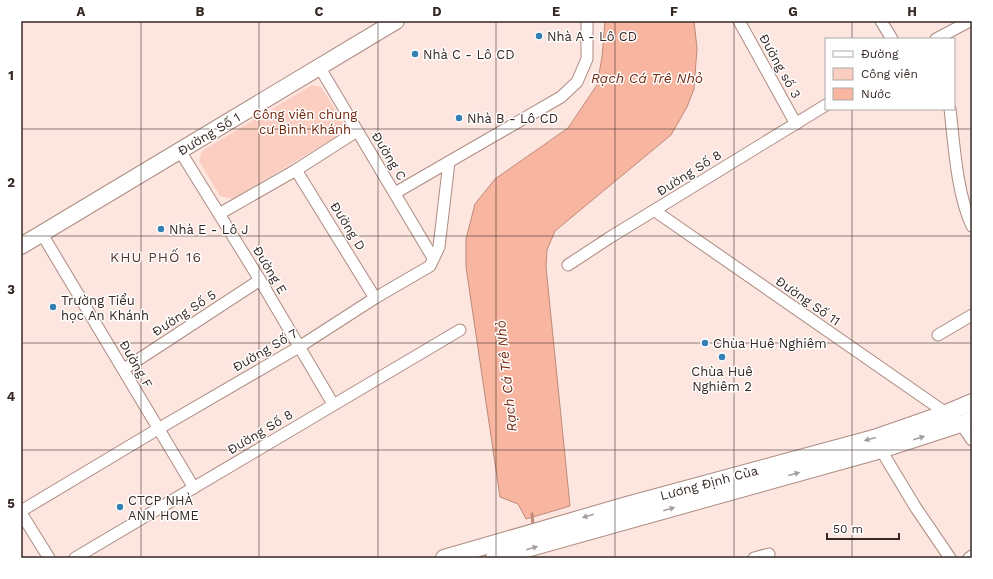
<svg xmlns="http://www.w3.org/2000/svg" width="993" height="579" font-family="'Work Sans',sans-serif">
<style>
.green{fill:#fbcec1}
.water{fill:#f8b5a0;stroke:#be8a7a}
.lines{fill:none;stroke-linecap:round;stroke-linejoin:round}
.stream{stroke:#be8a7a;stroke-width:3}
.street-casing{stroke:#ad8b81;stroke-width:13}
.secondary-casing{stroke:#ad8b81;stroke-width:18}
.street{stroke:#fff;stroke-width:11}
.secondary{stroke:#fff;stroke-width:16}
.oneway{fill:#a49e9c}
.grid{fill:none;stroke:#352723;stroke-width:1;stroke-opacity:0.55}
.poi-dot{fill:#3380b3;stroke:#fff;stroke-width:1.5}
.labels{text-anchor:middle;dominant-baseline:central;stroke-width:3;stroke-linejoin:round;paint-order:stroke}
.poi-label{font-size:13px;fill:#352723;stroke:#fff;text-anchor:start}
.street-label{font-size:13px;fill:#352723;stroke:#fff}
.park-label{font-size:13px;fill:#702308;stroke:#fff}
.water-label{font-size:14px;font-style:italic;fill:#772a10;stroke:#fff}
.neighbourhood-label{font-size:14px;letter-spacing:1px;fill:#54382f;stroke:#fff}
.neatline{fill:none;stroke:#352723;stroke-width:1.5}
.grid-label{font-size:13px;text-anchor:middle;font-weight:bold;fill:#352723}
</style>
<rect width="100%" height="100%" fill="#fce6df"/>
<!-- green -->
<polygon class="green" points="312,85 321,87 345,125 341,134 232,199 220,196 199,161 202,151"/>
<!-- water -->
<polygon class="water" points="605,21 694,21 697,48 694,89 687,107 671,135 555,231 547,250 546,267 570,506 526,519 518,504 500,497 466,267 466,239 475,204 495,179 568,128 597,85 602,57"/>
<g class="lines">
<!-- stream -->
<polyline class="stream" points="532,514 533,526"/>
<!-- street casing -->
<g class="street-casing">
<g id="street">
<polyline points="739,21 796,124"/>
<polyline points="881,21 892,39"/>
<polyline points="936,39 970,21"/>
<polyline points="320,68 433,258"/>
<path d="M950,109C954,144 957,195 972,226"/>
<polyline points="180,151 260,280 333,404"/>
<polyline points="296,170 375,298"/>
<polyline points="395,193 561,97 577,82 587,59 587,21"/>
<polyline points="655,211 946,413 961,424 972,440"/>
<polyline points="219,214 296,170 357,131"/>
<polyline points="42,234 194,488"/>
<polyline points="568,265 609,238 826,105"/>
<polyline points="938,335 972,315"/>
<polyline points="124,369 260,280"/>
<polyline points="881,450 916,508 950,558"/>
<polyline points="21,511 158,429 299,347 375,298 430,266 439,247 449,162"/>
<polyline points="21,513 49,558"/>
<polyline points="75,558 460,330"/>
<polyline points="754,558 769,554"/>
<polyline points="969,558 972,556"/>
</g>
</g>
<!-- secondary casing -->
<g class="secondary-casing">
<g id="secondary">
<polyline points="21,246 396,21"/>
<polyline points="444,558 627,505 874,438 946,413 972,402"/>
<polyline points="494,558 881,450 961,424 972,419"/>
</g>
</g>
<!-- street -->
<use href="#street" class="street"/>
<!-- secondary -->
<use href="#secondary" class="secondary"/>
</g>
<!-- one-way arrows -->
<defs><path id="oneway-solid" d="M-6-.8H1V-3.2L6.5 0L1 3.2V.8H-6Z"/></defs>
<g class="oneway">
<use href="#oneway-solid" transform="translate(919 438) rotate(-18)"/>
<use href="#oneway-solid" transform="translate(870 439) rotate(165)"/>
<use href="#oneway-solid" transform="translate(794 474) rotate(-15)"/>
<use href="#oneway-solid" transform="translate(669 509) rotate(-16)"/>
<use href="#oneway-solid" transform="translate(588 516) rotate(164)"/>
<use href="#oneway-solid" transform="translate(532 548) rotate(-16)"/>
</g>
<!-- grid -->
<path class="grid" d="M141,21V558M259,21V558M378,21V558M496,21V558M615,21V558M734,21V558M852,21V39M852,109V558M21,129H972M21,236H972M21,343H972M21,450H972"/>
<!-- markers -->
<g class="poi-dot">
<circle cx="539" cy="36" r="4"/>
<circle cx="415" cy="54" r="4"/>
<circle cx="459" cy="118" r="4"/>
<circle cx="161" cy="229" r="4"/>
<circle cx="53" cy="307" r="4"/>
<circle cx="705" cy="343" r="4"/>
<circle cx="722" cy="357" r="4"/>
<circle cx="120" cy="507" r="4"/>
</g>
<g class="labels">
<!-- poi labels -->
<g class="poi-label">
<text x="547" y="36">Nhà A - Lô CD</text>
<text x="423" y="54">Nhà C - Lô CD</text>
<text x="467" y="118">Nhà B - Lô CD</text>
<text x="169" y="229">Nhà E - Lô J</text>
<text x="61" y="300">Trường Tiểu<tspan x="61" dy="15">học An Khánh</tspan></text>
<text x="713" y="343">Chùa Huê Nghiêm</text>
<text x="722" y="371" text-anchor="middle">Chùa Huê<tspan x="722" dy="15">Nghiêm 2</tspan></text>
<text x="128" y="500">CTCP NHÀ<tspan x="128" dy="15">ANN HOME</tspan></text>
</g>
<!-- street labels -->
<g class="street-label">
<text transform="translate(780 66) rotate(61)">Đường số 3</text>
<text transform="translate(209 134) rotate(-31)">Đường Số 1</text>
<text transform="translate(389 156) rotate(59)">Đường C</text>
<text transform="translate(689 173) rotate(-32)">Đường Số 8</text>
<text transform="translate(348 226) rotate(58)">Đường D</text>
<text transform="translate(270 270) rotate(59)">Đường E</text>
<text transform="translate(808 301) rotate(35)">Đường Số 11</text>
<text transform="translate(184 313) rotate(-33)">Đường Số 5</text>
<text transform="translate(265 350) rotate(-30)">Đường Số 7</text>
<text transform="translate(136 364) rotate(60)">Đường F</text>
<text transform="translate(260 432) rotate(-31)">Đường Số 8</text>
<text transform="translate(709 483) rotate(-15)">Lương Định Của</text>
</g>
<!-- park labels -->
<g class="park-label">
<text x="305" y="114">Công viên chung<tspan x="305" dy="15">cư Bình Khánh</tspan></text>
</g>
<!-- water labels -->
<g class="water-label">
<text x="647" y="78">Rạch Cá Trê Nhỏ</text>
<text transform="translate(506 376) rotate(-96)">Rạch Cá Trê Nhỏ</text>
</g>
<!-- neighbourhood labels -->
<g class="neighbourhood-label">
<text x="156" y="257">KHU PHỐ 16</text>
</g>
</g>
<!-- border -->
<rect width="993" height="579" fill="none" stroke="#ffffff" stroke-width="44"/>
<!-- legend -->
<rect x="825" y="38" width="130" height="72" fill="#ffffff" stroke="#aea9a7"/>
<rect x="833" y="51" width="20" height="6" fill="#ffffff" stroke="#aea9a7"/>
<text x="861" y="58" font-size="12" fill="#352723">Đường</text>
<rect x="833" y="68" width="20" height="12" fill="#fbcec1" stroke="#aea9a7"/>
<text x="861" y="78" font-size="12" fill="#352723">Công viên</text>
<rect x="833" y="88" width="20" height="12" fill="#f8b5a0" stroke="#aea9a7"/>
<text x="861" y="98" font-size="12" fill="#352723">Nước</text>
<!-- scale -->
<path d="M827 533v6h72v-6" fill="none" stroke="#352723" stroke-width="2"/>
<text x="833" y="533" font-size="12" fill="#352723" stroke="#ffffff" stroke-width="3" paint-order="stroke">50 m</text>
<rect x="22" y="22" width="949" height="535" class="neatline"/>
<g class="grid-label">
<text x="81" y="16">A</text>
<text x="200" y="16">B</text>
<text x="319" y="16">C</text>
<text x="437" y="16">D</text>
<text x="556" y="16">E</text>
<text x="674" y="16">F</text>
<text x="793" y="16">G</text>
<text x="912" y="16">H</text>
<text x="11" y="80">1</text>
<text x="11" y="187">2</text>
<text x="11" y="294">3</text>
<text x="11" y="401">4</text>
<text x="11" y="508">5</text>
</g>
</svg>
